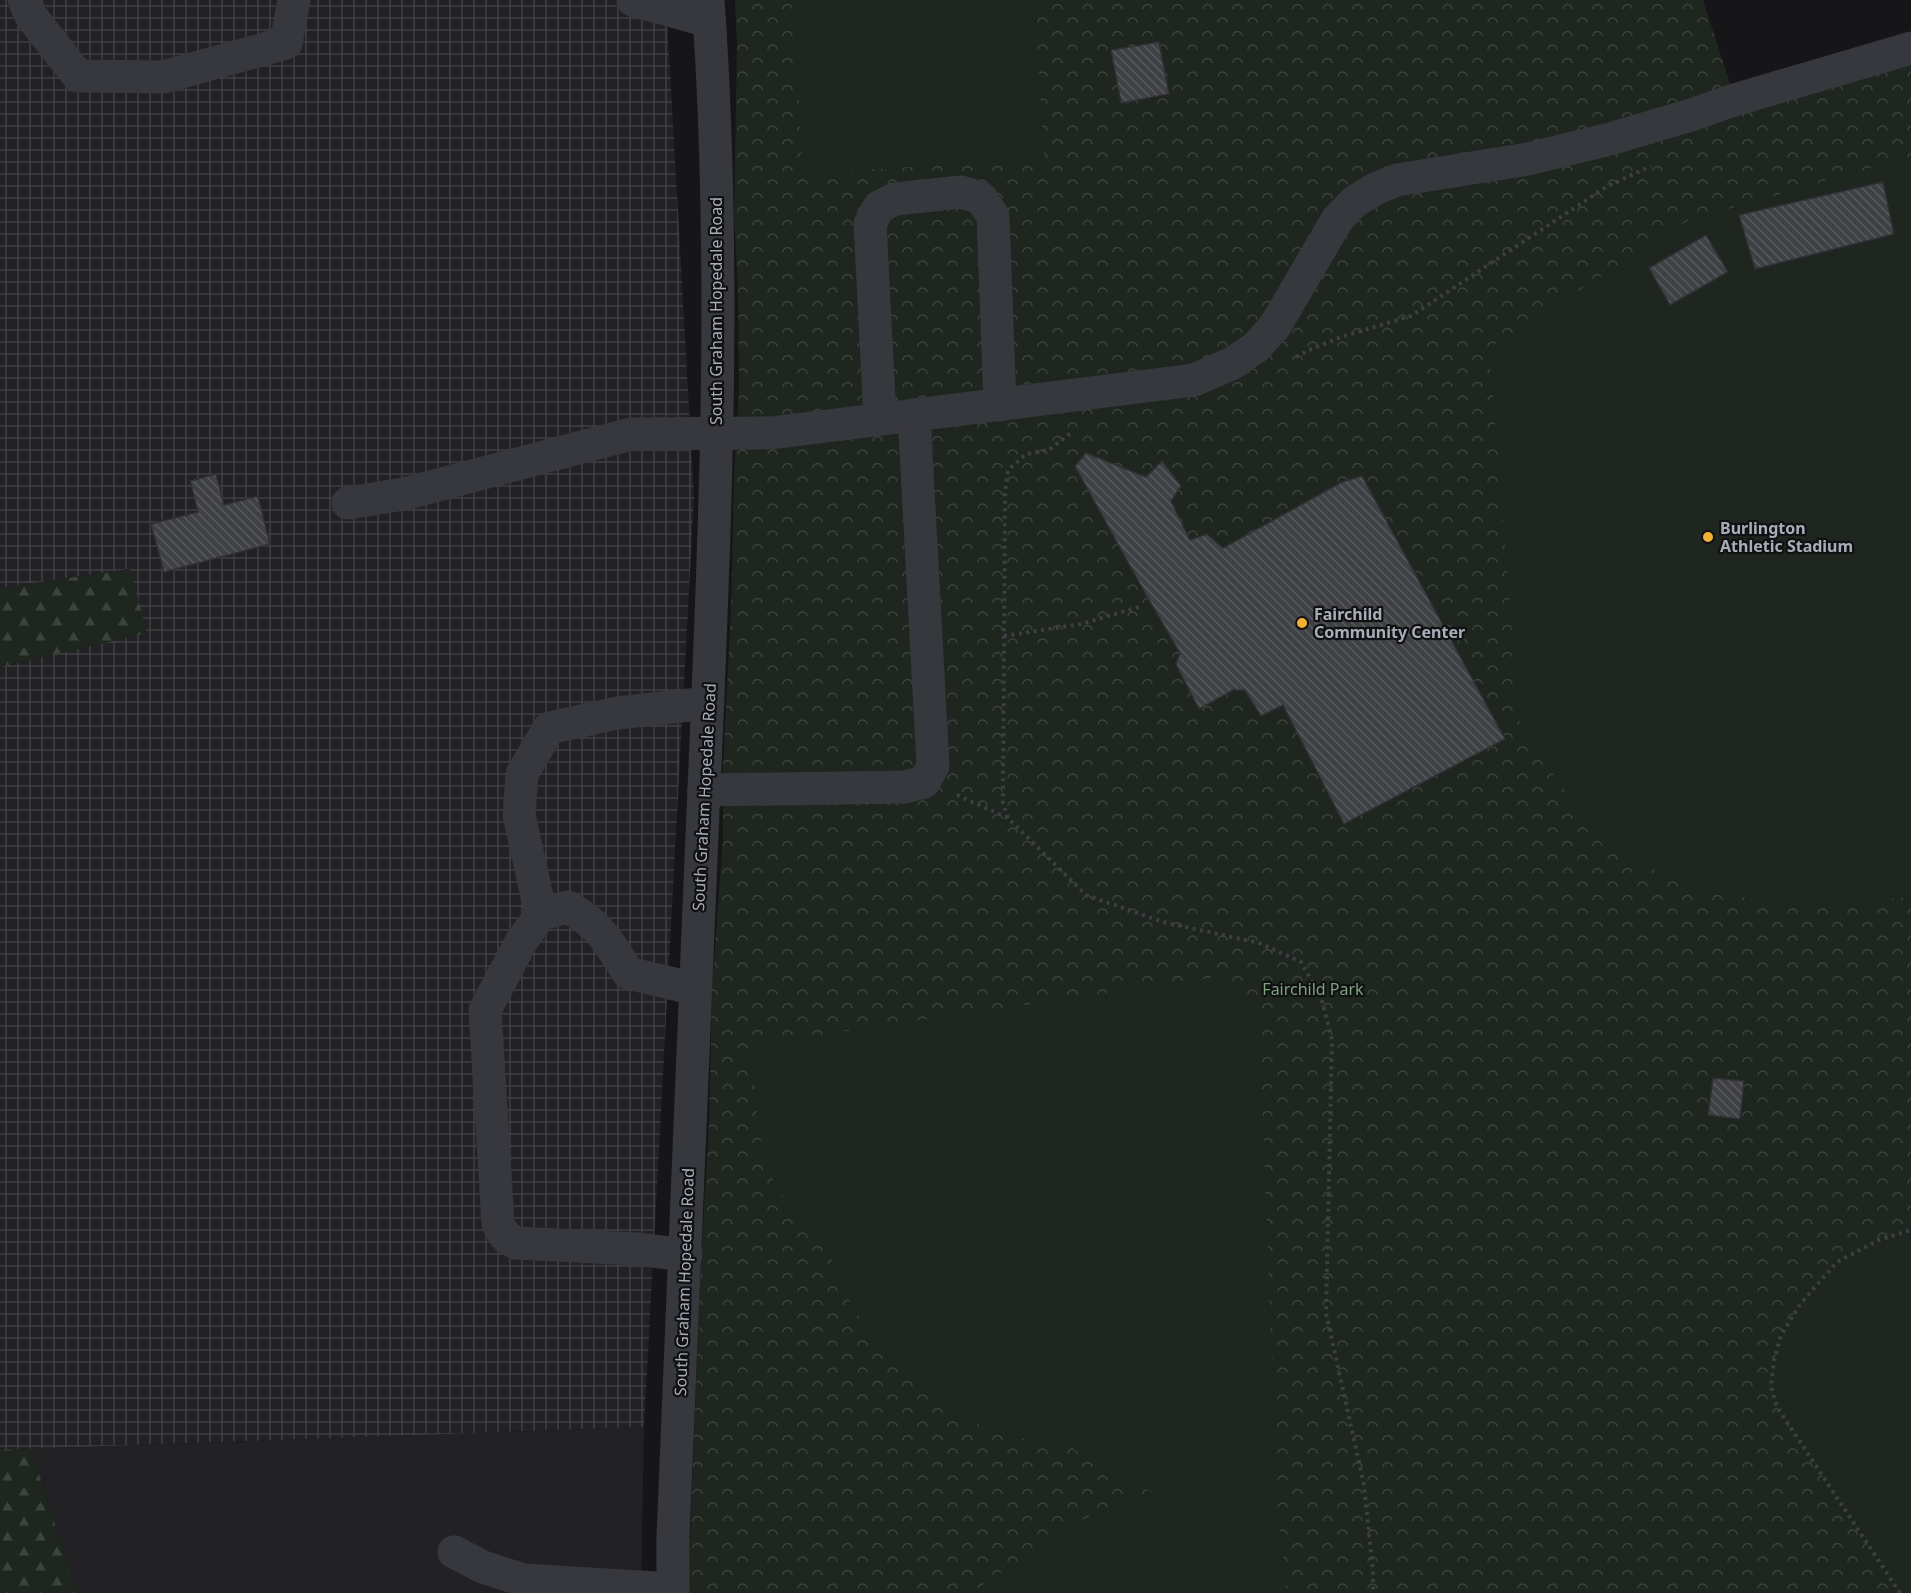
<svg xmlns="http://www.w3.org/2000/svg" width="1911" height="1593" font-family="'Noto Sans',sans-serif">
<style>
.built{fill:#222225}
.industrial{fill:url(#industrial-grid)}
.forest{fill:url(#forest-firs)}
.park{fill:url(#park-crowns)}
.pitch{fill:#1e261f}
.building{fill:url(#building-back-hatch);stroke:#303034;stroke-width:1.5}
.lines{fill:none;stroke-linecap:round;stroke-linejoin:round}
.path{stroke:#3d3f44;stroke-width:4;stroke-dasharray:3 4.5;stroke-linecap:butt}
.minor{stroke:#37383d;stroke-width:33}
.poi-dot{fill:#f2b134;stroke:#111113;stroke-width:2}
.labels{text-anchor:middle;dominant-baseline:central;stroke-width:4.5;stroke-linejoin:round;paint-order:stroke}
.street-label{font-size:16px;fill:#a8adb8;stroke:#111113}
.poi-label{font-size:16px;font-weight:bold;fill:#a8adb8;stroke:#111113;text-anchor:start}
.park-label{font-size:16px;fill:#7fa381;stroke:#111113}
</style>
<defs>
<pattern id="industrial-grid" width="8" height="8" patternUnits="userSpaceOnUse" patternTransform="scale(1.5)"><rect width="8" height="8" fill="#222225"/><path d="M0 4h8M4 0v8" fill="none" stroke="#3f3f43"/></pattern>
<pattern id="forest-firs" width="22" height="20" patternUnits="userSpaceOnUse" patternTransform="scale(1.5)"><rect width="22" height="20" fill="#1e261f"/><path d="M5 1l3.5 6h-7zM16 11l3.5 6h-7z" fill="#3c433d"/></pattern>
<pattern id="park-crowns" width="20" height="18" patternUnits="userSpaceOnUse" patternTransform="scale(1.5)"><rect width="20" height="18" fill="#1e261f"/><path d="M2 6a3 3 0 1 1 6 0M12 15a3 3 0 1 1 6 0" fill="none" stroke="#3c433d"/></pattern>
<pattern id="building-back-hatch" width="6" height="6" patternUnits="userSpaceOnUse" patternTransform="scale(1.5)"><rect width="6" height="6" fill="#404145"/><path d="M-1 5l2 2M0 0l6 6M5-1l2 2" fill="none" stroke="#595a5e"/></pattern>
</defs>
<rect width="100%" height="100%" fill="#161618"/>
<!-- built -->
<polygon class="built" points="644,1427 641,1593 77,1593 31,1449"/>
<!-- industrial -->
<polygon class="industrial" points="0,0 666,0 694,497 644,1427 0,1450 0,667 146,633 129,569 0,588"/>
<!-- forest -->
<g class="forest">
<polygon points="130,569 147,633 0,667 0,588"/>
<polygon points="31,1449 77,1593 0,1593 0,1450"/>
</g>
<!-- park -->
<polygon class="park" points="735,0 1703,0 1738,108 1911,61 1911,1593 688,1593 701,1261 709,1124 712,989 723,838 723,768 731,608 734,475 739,391 738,291 734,213 737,46"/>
<!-- pitch -->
<g class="pitch">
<polygon points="794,0 1035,0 1044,159 803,173"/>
<polygon points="1911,157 1911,897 1801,907 1697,890 1602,844 1520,726 1489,348 1689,220"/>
<polygon points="1217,977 1259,1015 1277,1502 1287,1593 971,1593 1069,1525 1152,1491 1114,1480 1070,1446 1016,1437 954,1416 892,1364 851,1305 826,1244 806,1229 774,1183 759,1133 751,1045"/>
<polygon points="1911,1230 1911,1593 1900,1593 1777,1407 1771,1387 1774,1361 1781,1335 1801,1303 1837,1262 1879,1240"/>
</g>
<!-- building -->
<g class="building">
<polygon points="1159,42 1169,94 1121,103 1111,50"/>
<polygon points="1883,182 1894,234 1755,269 1739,215"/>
<polygon points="1706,235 1728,272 1670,305 1649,268"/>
<polygon points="1086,453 1146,477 1162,461 1181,486 1171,501 1190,540 1207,534 1223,548 1342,482 1362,476 1505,739 1344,824 1283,705 1261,716 1245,690 1233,690 1199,709 1176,664 1180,653 1145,593 1075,466"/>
<polygon points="216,474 224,505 258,496 270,544 164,572 151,524 198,512 190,481"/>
<polygon points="1713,1078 1744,1081 1740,1119 1708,1115"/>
</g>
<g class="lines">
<!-- path -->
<g class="path">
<polyline points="1296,357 1307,351 1341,337 1411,316 1606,187 1651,166"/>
<polyline points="1004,636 1081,624 1139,607"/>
<polyline points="957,795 1008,818 1086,895 1163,922 1259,943 1301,962 1321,997 1332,1040 1326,1313 1364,1485 1373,1573 1373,1593"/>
<polyline points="1008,818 1003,803 1005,494 1008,470 1026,454 1049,450 1072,432"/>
<polyline points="1900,1593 1777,1407 1771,1387 1774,1361 1781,1335 1801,1303 1837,1262 1879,1240 1911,1230"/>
</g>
<!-- minor -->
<g class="minor">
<polyline points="24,0 31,16 78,76 163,77 286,43 294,0"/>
<polyline points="633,0 709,21"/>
<polyline points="880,418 870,224 879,207 895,199 961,192 981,198 993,216 1000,405"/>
<polyline points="348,503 404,494 631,434 771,433 1194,380 1233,363 1256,347 1275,326 1337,220 1354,202 1375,189 1397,180 1528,159 1610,139 1691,115 1731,101 1911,48"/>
<polyline points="704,790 905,787 924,782 933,766 914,415"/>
<polyline points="541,914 519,815 522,774 549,728 617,713 708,703"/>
<path d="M686,1255L636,1249L516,1243L505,1236L498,1224L485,1010L521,942L541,914L568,907C599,924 610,943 628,973L695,989"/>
<polyline points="454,1552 483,1567 523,1580 673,1589"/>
<path d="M673,1593V1537C684,1295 692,1053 703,811C715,541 727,270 708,0"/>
</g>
</g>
<!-- markers -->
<g class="poi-dot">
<circle cx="1708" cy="537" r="6"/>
<circle cx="1302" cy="623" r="6"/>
</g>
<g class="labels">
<!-- street labels -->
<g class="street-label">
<text transform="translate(716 311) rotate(-90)">South Graham Hopedale Road</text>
<text transform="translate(704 797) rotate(-87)">South Graham Hopedale Road</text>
<text transform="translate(684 1282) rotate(-88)">South Graham Hopedale Road</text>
</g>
<!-- poi labels -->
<g class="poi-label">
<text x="1720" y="528">Burlington<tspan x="1720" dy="18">Athletic Stadium</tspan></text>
<text x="1314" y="614">Fairchild<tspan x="1314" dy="18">Community Center</tspan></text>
</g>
<!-- park labels -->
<g class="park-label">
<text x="1313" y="989">Fairchild Park</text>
</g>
</g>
</svg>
